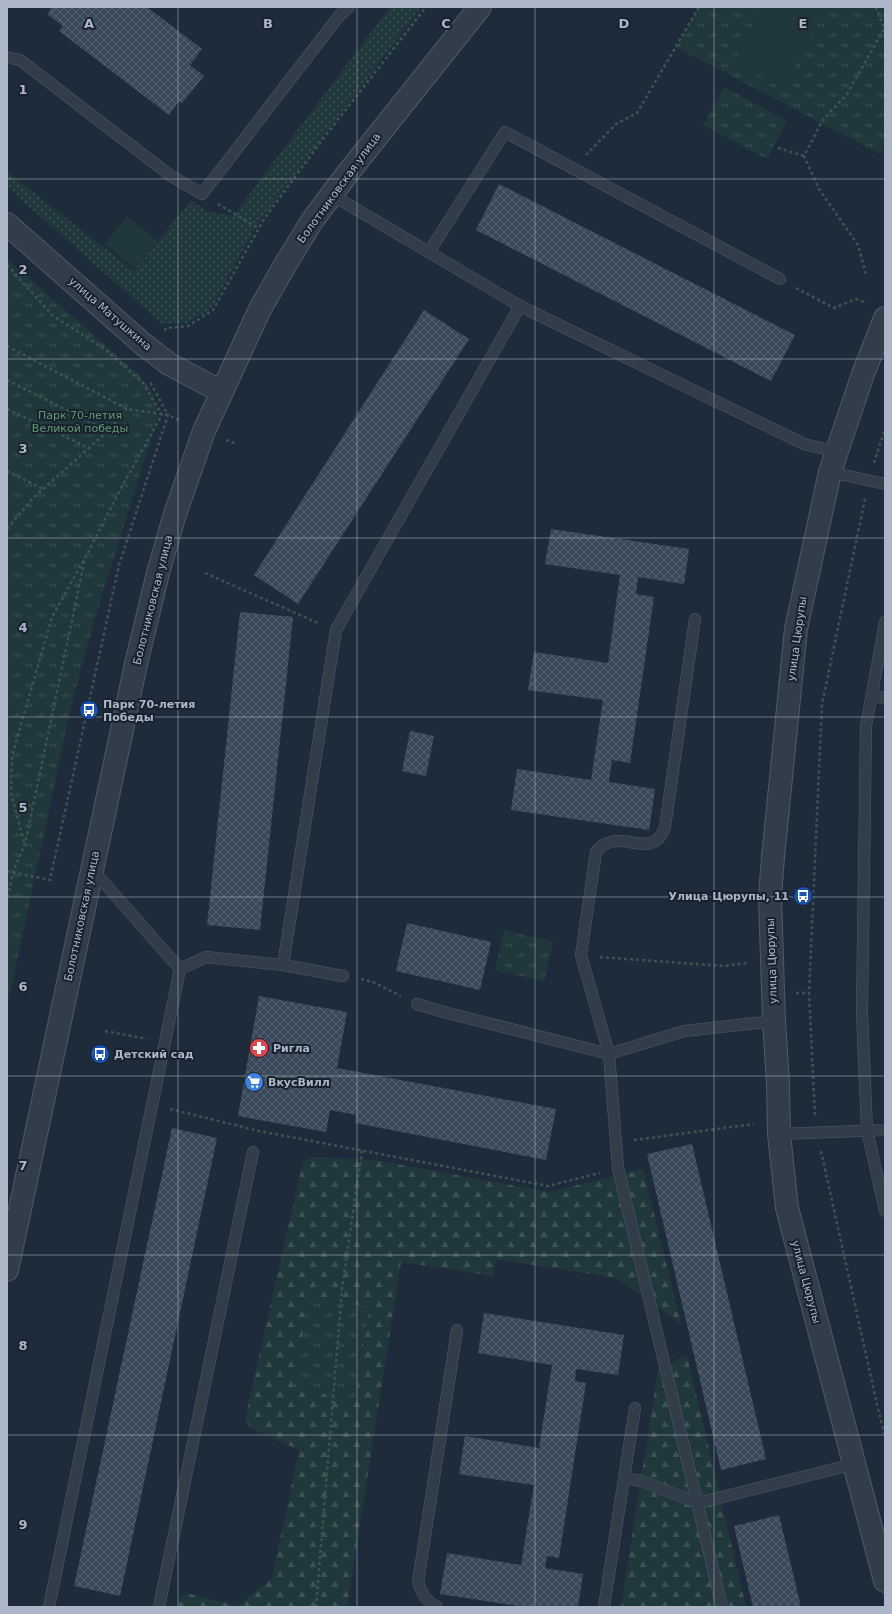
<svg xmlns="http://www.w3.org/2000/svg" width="892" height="1614" font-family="'DejaVu Sans',sans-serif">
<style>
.grass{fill:url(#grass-dots)}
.forest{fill:url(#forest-firs)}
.park{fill:url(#park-tufts)}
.pitch{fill:#20383b}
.building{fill:url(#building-cross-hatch)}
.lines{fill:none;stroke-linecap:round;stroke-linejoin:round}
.service-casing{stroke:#505a68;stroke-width:12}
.minor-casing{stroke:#505a68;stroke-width:24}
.tertiary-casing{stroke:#505a68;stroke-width:24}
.path{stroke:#3b5455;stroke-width:2.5;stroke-dasharray:3 3;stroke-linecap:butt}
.service{stroke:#323d4a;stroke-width:11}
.minor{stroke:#323d4a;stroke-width:22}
.tertiary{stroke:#323d4a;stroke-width:22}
.grid{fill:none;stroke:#acb7c7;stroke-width:1;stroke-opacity:0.55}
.labels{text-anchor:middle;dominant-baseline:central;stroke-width:4;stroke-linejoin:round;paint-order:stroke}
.street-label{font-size:11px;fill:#acb7c7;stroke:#18222e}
.park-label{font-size:11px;fill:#62996d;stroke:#18222e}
.poi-label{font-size:11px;font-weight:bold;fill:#acb7c7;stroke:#18222e;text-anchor:start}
.grid-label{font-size:13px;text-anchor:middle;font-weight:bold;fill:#acb7c7;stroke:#18222e;stroke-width:4;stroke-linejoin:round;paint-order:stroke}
</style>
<defs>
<pattern id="grass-dots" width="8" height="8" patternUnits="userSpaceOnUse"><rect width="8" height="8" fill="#20383b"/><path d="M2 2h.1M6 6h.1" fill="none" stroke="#3e5356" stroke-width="1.8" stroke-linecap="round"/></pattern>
<pattern id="forest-firs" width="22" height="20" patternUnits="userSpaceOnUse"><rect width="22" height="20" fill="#20383b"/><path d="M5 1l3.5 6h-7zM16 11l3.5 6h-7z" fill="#3e5356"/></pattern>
<pattern id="park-tufts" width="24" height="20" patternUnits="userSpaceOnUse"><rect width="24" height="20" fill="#20383b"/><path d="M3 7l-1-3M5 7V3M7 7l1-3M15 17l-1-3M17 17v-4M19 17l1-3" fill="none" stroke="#3e5356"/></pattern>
<pattern id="building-cross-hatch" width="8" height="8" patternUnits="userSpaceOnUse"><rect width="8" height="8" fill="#3a495a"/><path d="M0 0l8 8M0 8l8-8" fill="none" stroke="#546170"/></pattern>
</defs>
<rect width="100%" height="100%" fill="#1e2b3a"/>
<!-- grass -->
<polygon class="grass" points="390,7 421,7 255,228 211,309 187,323 162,324 7,187 7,172 134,271 191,200 206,211 233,216"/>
<!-- forest -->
<g class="forest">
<polygon points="314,1157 375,1160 549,1192 643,1169 681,1324 617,1278 496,1259 493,1276 401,1262 347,1607 178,1607 179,1599 187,1593 238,1606 272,1578 299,1450 250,1428 245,1418 303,1161"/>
<polygon points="687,1355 746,1607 621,1607 658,1370"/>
</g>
<!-- park -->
<g class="park">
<polygon points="699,7 885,7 885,145 880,154 676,47"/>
<polygon points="724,87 787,121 767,159 703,125"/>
<polygon points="7,259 138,374 153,393 158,417 95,618 71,707 7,1008"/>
<polygon points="504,930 553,942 544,981 495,970"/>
<polygon points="309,1297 370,1307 355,1399 294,1389"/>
</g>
<!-- pitch -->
<g class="pitch">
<polygon points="763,7 826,8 783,88 734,61"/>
<polygon points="127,216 157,241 135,269 105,244"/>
</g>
<!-- building -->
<g class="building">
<polygon points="48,7 147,7 202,49 190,65 204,76 182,103 179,101 169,115 59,31 63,26 47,14 51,9"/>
<polygon points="499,184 795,335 771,381 476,230"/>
<polygon points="424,310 469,339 298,604 254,575"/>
<polygon points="551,529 689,549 684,584 638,577 636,594 654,597 630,763 612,760 609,782 655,789 649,830 511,810 517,769 591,780 603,700 528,690 534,652 608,663 620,575 545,564"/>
<polygon points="240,612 293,617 260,930 207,925"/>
<polygon points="410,731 434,736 426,776 402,771"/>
<polygon points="407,923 491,942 480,990 396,971"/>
<polygon points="259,996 347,1012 337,1068 556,1109 546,1160 355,1123 356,1115 330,1110 326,1132 238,1116"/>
<polygon points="172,1128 217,1138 120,1596 74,1586"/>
<polygon points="692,1144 766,1459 721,1470 647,1154"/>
<polygon points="484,1313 624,1335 618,1375 576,1369 575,1381 586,1383 559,1558 547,1556 545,1568 583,1574 578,1607 525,1607 440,1594 447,1553 521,1565 534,1485 459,1474 465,1436 539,1448 552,1365 478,1353"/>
<polygon points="779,1515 801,1607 753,1607 734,1526"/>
</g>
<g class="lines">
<!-- service casing -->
<g class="service-casing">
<g id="service">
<polyline points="7,57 20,60 171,176 202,194 339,16 349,7"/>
<polyline points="332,195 520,306 804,444 837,452"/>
<polyline points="429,252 505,132 780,279"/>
<polyline points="830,472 885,484"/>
<path d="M695,619L665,827C652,865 618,823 596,852L581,955L609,1054L618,1168L722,1607"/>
<polyline points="885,622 866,726 862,1012 867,1130 885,1211"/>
<polyline points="871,696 885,698"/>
<polyline points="92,869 180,969"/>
<polyline points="283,965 343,976"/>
<polyline points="417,1004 440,1011 609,1054 684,1031 774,1021"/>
<polyline points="779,1134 885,1130"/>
<polyline points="624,1478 641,1481 698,1503 854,1464"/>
<polyline points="49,1607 180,969 206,957 283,965 336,630 520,306"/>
<polyline points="159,1607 253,1152"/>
<path d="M437,1607C426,1601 422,1594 418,1582L457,1330"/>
<polyline points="604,1607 635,1408"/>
</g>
</g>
<!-- minor casing -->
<g class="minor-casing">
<g id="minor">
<polyline points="7,224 143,344 169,364 222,392"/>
<polyline points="885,318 863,374 830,472 796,629 773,857 770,897 774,1021 778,1083 779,1134 787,1208 885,1581"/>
</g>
</g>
<!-- tertiary casing -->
<g class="tertiary-casing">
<polyline id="tertiary" points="7,1270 136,664 158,573 175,514 204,431 260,309 285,265 312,221 344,178 480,7"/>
</g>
<!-- path -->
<g class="path">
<polyline points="876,7 885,31"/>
<polyline points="778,148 804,156"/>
<polyline points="586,155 616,124 637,113 699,7"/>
<polyline points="218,204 258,228"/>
<polyline points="7,265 52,315 106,350 143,383 162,415 121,488 85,558 25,844 13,872 7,902"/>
<polyline points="866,274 858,245 819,189 804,156 822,121 847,94 885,27"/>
<polyline points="796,288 834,308 856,299 867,303"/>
<polyline points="165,331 166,328 188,326 213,310 264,219 323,139 426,7"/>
<polyline points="7,346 127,409 168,415 181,421"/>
<polyline points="7,380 108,431"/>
<polyline points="7,409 89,448"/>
<polyline points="226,440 237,444"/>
<polyline points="874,463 885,429"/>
<polyline points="7,471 43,489"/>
<polyline points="7,529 33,498 108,431 127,409"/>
<polyline points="205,573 318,623"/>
<polyline points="24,842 11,793 12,756 52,617 84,560"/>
<polyline points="7,871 50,880 119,565 168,415 149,380"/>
<polyline points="600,957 723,966 747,963"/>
<polyline points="361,979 373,982 401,996"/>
<polyline points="796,993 809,993"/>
<polyline points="105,1031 147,1039"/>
<polyline points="170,1109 259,1131 548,1186 600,1173"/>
<polyline points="815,1115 809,993 822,704 865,499"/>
<polyline points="634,1140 754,1124"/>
<polyline points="821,1151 878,1409 885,1436"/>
<polyline points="316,1607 342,1289 362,1150"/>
</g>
<!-- service -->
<use href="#service" class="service"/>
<!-- minor -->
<use href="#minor" class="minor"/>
<!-- tertiary -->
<use href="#tertiary" class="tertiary"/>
</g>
<!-- grid -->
<path class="grid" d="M178,7V1607M357,7V1607M535,7V1607M714,7V1607M7,179H885M7,359H885M7,538H885M7,717H885M7,897H885M7,1076H885M7,1255H885M7,1435H885"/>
<!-- icons -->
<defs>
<g id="bus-disc" transform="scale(1)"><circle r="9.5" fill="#1a4fb4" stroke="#18222e"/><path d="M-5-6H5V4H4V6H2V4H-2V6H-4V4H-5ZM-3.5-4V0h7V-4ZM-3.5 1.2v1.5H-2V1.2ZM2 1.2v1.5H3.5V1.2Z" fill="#fff"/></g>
<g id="pharmacy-disc" transform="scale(1)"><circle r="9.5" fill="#e0444e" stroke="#18222e"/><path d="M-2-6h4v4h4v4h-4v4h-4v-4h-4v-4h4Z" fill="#fff"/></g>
<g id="supermarket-disc" transform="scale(1)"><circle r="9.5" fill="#3f7fe0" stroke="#18222e"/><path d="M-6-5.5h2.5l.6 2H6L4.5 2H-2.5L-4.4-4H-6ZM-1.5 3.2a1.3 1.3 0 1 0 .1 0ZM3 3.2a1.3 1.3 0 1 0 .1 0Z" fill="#fff"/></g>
</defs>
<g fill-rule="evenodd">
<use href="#bus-disc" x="89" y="710"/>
<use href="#bus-disc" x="803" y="896"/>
<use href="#pharmacy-disc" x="259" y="1048"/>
<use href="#bus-disc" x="100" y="1054"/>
<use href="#supermarket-disc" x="254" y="1082"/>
</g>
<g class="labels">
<!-- street labels -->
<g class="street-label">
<text transform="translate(339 188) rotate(-54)">Болотниковская улица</text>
<text transform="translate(110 314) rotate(41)">улица Матушкина</text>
<text transform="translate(153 600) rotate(-76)">Болотниковская улица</text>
<text transform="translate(797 639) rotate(-82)">улица Цюрупы</text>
<text transform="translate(82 916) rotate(-78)">Болотниковская улица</text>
<text transform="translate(772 961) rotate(-92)">улица Цюрупы</text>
<text transform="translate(806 1282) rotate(75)">улица Цюрупы</text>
</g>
<!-- park labels -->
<g class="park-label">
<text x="80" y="415">Парк 70-летия<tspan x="80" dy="13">Великой победы</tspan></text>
</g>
<!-- poi labels -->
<g class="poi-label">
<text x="103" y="704">Парк 70-летия<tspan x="103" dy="13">Победы</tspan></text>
<text x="789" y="896" text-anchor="end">Улица Цюрупы, 11</text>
<text x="273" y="1048">Ригла</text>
<text x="114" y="1054">Детский сад</text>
<text x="268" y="1082">ВкусВилл</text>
</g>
</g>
<g class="grid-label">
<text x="89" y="28">A</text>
<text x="268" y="28">B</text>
<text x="446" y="28">C</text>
<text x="624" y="28">D</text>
<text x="803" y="28">E</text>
<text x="23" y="94">1</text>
<text x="23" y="274">2</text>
<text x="23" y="453">3</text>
<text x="23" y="632">4</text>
<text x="23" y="812">5</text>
<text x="23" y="991">6</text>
<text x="23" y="1170">7</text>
<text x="23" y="1350">8</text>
<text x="23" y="1529">9</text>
</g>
<!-- border -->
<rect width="892" height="1614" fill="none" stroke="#acb7c7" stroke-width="16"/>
</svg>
